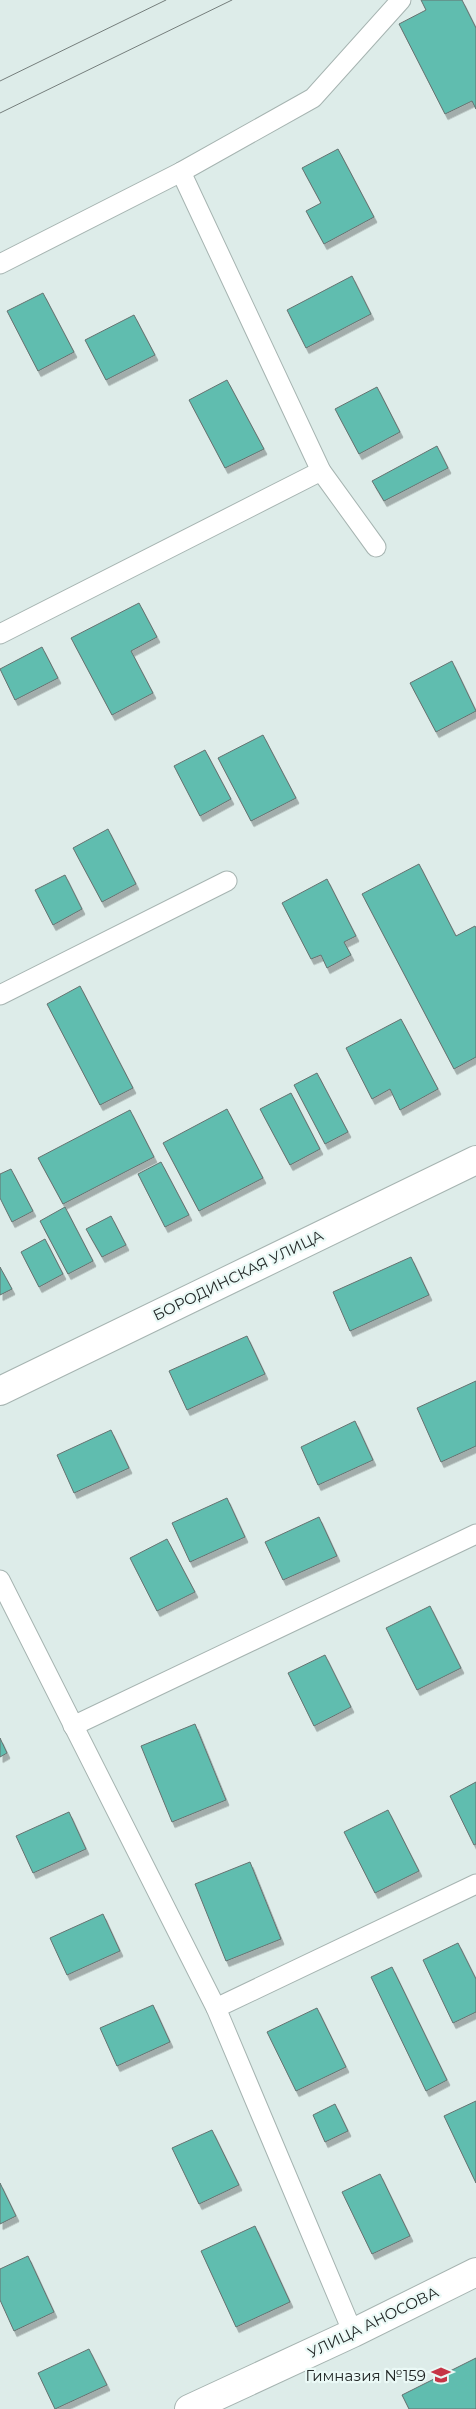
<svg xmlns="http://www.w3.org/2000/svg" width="476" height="2409" font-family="Montserrat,sans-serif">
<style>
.building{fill:#61bdaf;stroke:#657270;filter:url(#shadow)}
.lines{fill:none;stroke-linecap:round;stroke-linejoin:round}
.lane-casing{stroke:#a6b4b1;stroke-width:21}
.street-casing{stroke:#a6b4b1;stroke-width:30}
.lane{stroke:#fff;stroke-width:19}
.street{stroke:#fff;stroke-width:28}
.tram{stroke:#757e7c;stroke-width:1}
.labels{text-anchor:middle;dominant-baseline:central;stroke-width:4.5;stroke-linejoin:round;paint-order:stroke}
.street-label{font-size:15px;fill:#222726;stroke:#eaf9f6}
.poi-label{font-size:15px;fill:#222726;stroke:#eaf9f6;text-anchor:end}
</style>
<defs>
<filter id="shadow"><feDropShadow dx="3" dy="5.5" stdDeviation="0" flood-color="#0004"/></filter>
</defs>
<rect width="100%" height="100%" fill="#ddece9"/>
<!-- building -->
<g class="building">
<polygon points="421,0 462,0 476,28 476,109 472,101 445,114 399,24 426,10"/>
<polygon points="338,149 374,217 324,244 306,211 321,203 302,168"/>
<polygon points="352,276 371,314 306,348 287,310"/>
<polygon points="43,293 74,352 38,371 7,311"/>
<polygon points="134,315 155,355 106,380 85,340"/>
<polygon points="227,380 264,449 225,468 189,400"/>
<polygon points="377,387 400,432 359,454 335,409"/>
<polygon points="437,446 448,468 384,501 372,481"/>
<polygon points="139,603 157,637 131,651 153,693 112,715 71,638"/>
<polygon points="42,647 58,678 15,700 0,669"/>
<polygon points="452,661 476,711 436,732 410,683"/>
<polygon points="263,735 296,798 251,821 218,758"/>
<polygon points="205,750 231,799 200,816 174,766"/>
<polygon points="108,829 136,884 102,902 73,848"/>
<polygon points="419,864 456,936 475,926 476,928 476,1057 454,1069 362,894"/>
<polygon points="65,875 82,909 53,925 35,890"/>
<polygon points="327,879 356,936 344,942 351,955 327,968 321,955 311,959 282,903"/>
<polygon points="80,986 133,1088 100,1105 47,1004"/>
<polygon points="401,1019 438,1089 400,1110 390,1089 372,1099 346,1048"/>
<polygon points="317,1073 348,1132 325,1144 294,1085"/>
<polygon points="291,1093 320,1149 290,1165 260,1109"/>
<polygon points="227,1109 263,1178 199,1211 163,1143"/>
<polygon points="130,1110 154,1157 63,1204 38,1158"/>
<polygon points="161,1162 189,1215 165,1227 138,1174"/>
<polygon points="11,1169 33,1211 12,1222 0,1198 0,1174"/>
<polygon points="65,1207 93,1261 68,1274 40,1221"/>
<polygon points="111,1216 126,1245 102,1257 86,1229"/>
<polygon points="45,1239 63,1274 39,1287 21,1252"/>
<polygon points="411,1257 429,1295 350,1331 333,1292"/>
<polygon points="0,1267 12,1289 0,1295"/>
<polygon points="247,1336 265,1374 187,1410 169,1371"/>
<polygon points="476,1381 476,1446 441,1462 417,1408"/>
<polygon points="355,1421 373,1460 318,1485 301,1447"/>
<polygon points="111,1430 129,1468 74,1493 57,1455"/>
<polygon points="227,1498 245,1537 190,1562 172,1523"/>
<polygon points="319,1517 337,1556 283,1580 265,1542"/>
<polygon points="167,1539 195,1592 157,1611 130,1558"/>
<polygon points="430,1606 461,1668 417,1690 386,1628"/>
<polygon points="325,1655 351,1707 314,1726 288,1673"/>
<polygon points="195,1724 226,1800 172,1822 141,1746"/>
<polygon points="0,1738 7,1753 0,1757"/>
<polygon points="476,1782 476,1844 474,1845 450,1796"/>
<polygon points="388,1810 419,1871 375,1893 344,1832"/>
<polygon points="69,1812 86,1849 33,1873 16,1836"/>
<polygon points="250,1862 281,1939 226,1961 195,1884"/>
<polygon points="103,1914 120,1951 67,1975 50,1938"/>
<polygon points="458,1943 476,1979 476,2012 453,2023 423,1960"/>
<polygon points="392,1967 447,2080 426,2091 371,1977"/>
<polygon points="153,2005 170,2042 117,2066 100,2028"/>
<polygon points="317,2008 346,2067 296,2091 267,2032"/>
<polygon points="476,2101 476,2183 444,2116"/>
<polygon points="335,2104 348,2131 325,2142 313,2115"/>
<polygon points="212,2130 239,2185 199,2204 172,2148"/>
<polygon points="380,2174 410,2236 372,2254 342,2192"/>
<polygon points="0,2183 16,2216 0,2224"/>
<polygon points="255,2226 290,2302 236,2327 201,2251"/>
<polygon points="28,2256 54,2312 14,2331 0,2300 0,2269"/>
<polygon points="89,2349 107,2385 55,2409 38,2373"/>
<polygon points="476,2358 476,2409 409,2409 402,2395"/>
</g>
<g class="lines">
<!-- lane casing -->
<g class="lane-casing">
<g id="lane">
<polyline points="181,172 321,471 376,547"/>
<polyline points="0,264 181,172 313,98 401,0"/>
<polyline points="0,634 321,471"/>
<polyline points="0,995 227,881"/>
<polyline points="0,1580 216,2008 353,2333"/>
<polyline points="73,1726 476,1534"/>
<polyline points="216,2008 476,1884"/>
</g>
</g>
<!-- street casing -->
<g class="street-casing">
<g id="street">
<polyline points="0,1391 476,1160"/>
<polyline points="189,2409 353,2333 476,2272"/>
</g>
</g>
<!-- lane -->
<use href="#lane" class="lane"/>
<!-- street -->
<use href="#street" class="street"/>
<!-- tram -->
<g class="tram">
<polyline points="0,81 166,0"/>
<polyline points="0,113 232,0"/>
</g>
</g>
<!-- icons -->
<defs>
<g id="school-bare" transform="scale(1.5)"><path d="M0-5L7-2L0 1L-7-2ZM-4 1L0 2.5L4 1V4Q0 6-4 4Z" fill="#c63546" stroke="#eaf9f6" stroke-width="2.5" paint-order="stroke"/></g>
</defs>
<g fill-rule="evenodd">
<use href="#school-bare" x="441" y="2375"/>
</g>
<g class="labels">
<!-- street labels -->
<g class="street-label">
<text transform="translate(238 1275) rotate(-26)">БОРОДИНСКАЯ УЛИЦА</text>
<text transform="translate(373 2322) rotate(-26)">УЛИЦА АНОСОВА</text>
</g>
<!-- poi labels -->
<g class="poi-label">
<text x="426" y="2375">Гимназия №159</text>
</g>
</g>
</svg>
